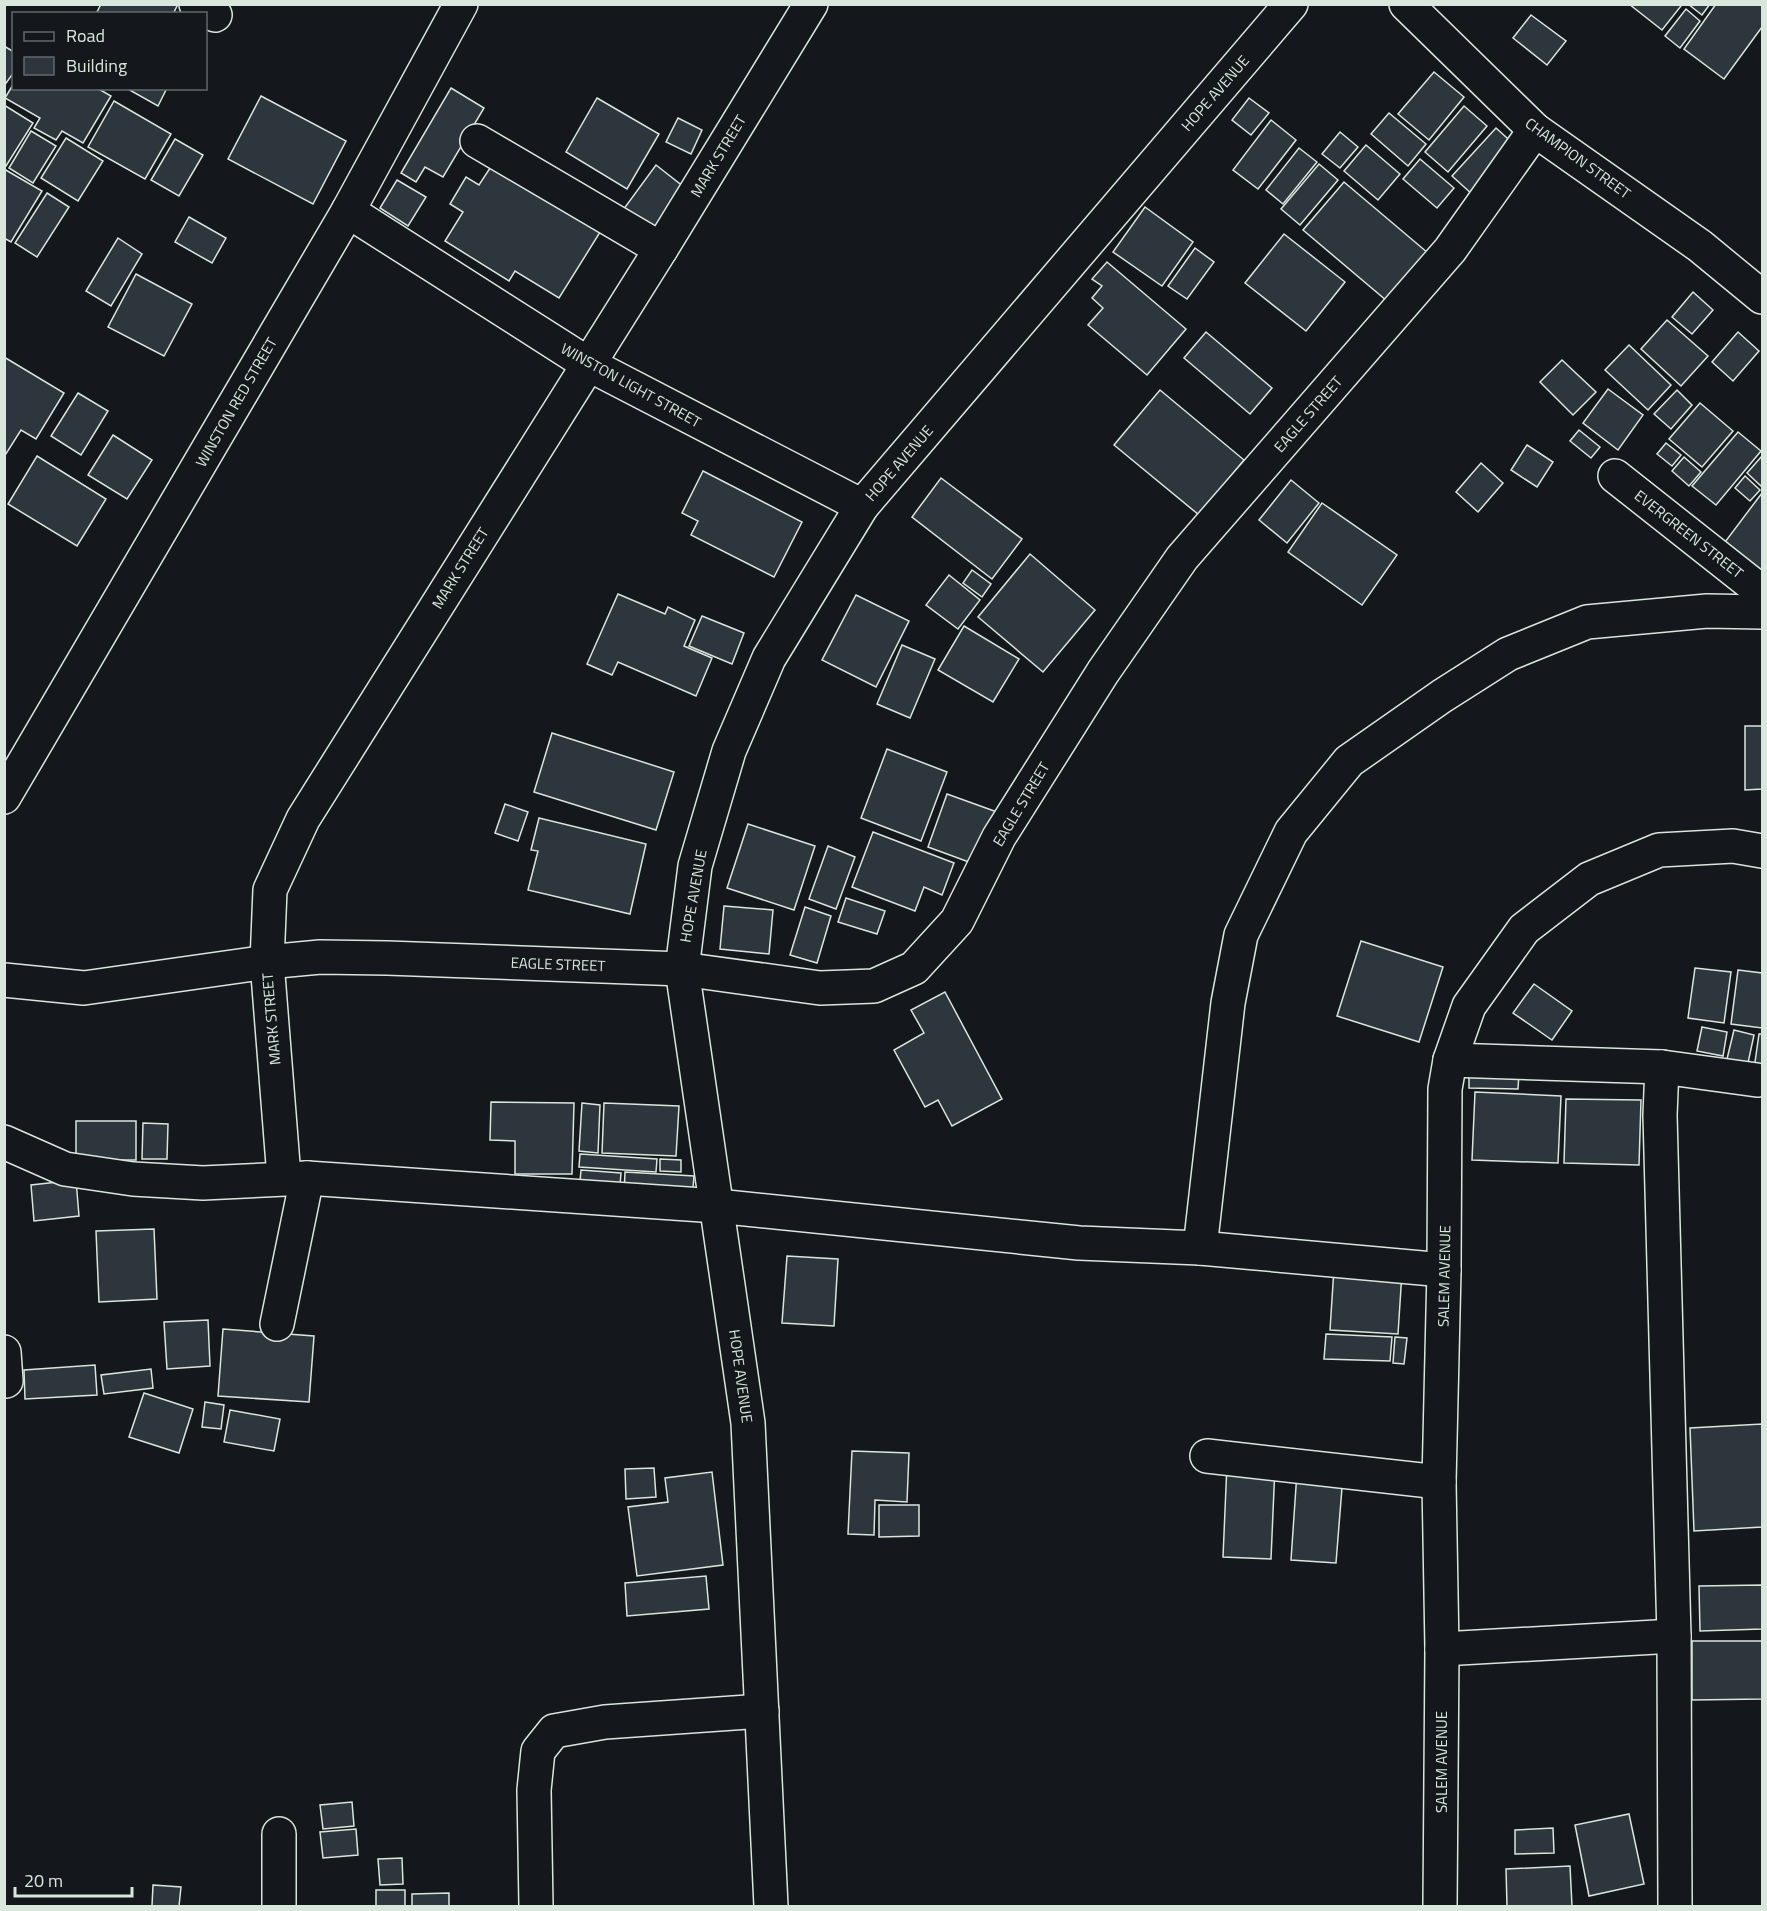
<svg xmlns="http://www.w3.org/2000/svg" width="1767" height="1911" font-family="'Titillium Web',sans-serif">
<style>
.building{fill:#2c363c;stroke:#d8e6dc;stroke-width:1.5}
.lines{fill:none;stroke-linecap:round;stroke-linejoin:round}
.minor-casing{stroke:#d8e6dc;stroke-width:36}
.minor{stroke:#14181c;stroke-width:33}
.labels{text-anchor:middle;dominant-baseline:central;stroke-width:4.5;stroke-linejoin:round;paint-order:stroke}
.street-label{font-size:15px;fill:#d8e6dc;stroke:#14181c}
</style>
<rect width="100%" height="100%" fill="#14181c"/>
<!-- building -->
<g class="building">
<polygon points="101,4 178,4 173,14 99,14 97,12"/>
<polygon points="1629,4 1680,4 1681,6 1662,30"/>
<polygon points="1688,4 1710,4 1702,15"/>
<polygon points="1716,4 1762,4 1762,27 1724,79 1684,49"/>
<polygon points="1686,9 1700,21 1680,48 1665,36"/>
<polygon points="1531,15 1566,41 1547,65 1513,38"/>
<polygon points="4,46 14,52 14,72 4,86"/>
<polygon points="1434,72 1464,97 1429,140 1398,114"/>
<polygon points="14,83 14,88 97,88 111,96 83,143 62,131 56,140 34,128 40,118 5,98"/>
<polygon points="126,88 167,88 158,106"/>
<polygon points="451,88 484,108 443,177 425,167 416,182 401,173"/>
<polygon points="261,96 346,141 313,204 228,159"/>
<polygon points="597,98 659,134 627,189 566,152"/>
<polygon points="1249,98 1269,113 1251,135 1232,120"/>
<polygon points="114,101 171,134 145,179 88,147"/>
<polygon points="4,105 33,123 6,166 4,165"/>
<polygon points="1464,106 1487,126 1448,172 1425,152"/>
<polygon points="1389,113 1426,144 1408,166 1371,134"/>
<polygon points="678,118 702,130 691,154 666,142"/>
<polygon points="1271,120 1296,140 1258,189 1233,170"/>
<polygon points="1496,128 1517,147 1473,195 1452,176"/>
<polygon points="31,131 56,146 33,183 9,168"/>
<polygon points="1340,132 1358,147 1340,168 1322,154"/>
<polygon points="66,138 103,161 78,201 41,178"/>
<polygon points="175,139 203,155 179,196 151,180"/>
<polygon points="1366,145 1400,174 1378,200 1344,171"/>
<polygon points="1299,148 1317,162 1283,204 1266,190"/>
<polygon points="1420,159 1454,188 1437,208 1403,179"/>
<polygon points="494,162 602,229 559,298 515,271 509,281 445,241 463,212 450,204 466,177 479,185"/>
<polygon points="1319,164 1338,180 1300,225 1281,209"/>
<polygon points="656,165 689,191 656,235 623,210"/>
<polygon points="4,169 42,191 11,242 4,238"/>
<polygon points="397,180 426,197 408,226 380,208"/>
<polygon points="1344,182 1428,253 1387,301 1303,230"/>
<polygon points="47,193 69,207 37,257 15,243"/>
<polygon points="1145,207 1193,242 1162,286 1113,252"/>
<polygon points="189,217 226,238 212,263 175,242"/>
<polygon points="1284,234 1345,282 1306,331 1245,283"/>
<polygon points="118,238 142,254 111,306 86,291"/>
<polygon points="1195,248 1214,262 1187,299 1168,286"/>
<polygon points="1107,262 1186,329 1147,375 1088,325 1103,308 1092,298 1102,286 1092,279"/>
<polygon points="136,274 192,304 164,356 108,327"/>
<polygon points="1693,292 1713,310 1692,334 1672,317"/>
<polygon points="1667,320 1708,356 1681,386 1641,349"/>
<polygon points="1206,332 1272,388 1250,414 1184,358"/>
<polygon points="1738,332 1759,351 1733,381 1712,362"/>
<polygon points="1629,345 1671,385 1648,410 1605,370"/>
<polygon points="4,357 64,393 36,439 21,430 4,457"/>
<polygon points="1562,360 1596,392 1573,415 1540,382"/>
<polygon points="1608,389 1643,415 1618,450 1583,423"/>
<polygon points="1160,390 1244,460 1199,515 1114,445"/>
<polygon points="1677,390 1692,405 1671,429 1654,414"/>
<polygon points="78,393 108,411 81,455 51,436"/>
<polygon points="1700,403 1733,431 1702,467 1669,439"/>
<polygon points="1579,430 1600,447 1591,458 1570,441"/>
<polygon points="1738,432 1761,451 1716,505 1692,486"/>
<polygon points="113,435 152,460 127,499 88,475"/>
<polygon points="1666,443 1681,455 1672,466 1657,454"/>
<polygon points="1527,445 1553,462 1537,487 1511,470"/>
<polygon points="37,456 106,499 77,546 8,504"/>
<polygon points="1762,456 1762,484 1761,486 1747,473"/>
<polygon points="1684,457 1701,472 1689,486 1672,471"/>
<polygon points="1481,463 1503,483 1478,512 1456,492"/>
<polygon points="703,471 802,522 774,577 691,535 698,521 682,513"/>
<polygon points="1745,476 1760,490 1750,501 1735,488"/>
<polygon points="941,478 1022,539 992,579 912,517"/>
<polygon points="1291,480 1319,503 1287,543 1259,520"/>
<polygon points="1762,493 1762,571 1725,542"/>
<polygon points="1322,503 1397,555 1362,605 1288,552"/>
<polygon points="1030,554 1095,610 1043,672 978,617"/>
<polygon points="972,570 991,584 982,597 963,583"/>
<polygon points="949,575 980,600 958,629 926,605"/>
<polygon points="618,594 665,614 668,607 695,620 684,646 712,658 696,696 618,662 612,675 587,664"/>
<polygon points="856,595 909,621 876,687 822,660"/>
<polygon points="702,616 744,633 732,664 689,646"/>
<polygon points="964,626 1019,659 993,702 938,670"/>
<polygon points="902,645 935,659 910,718 877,704"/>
<polygon points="1745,726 1762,726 1762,789 1745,790"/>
<polygon points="552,733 674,772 656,830 534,792"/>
<polygon points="887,749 947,772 921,841 861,818"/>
<polygon points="947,794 997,812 977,865 928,847"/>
<polygon points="505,804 528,812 518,841 495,833"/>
<polygon points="539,818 646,844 630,914 528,890 538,851 531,850"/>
<polygon points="748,824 815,846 794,910 727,888"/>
<polygon points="873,832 954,863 942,895 924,887 915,911 852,887"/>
<polygon points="828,846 855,857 836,909 809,899"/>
<polygon points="846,898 885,911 877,934 838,922"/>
<polygon points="724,906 773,910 769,954 720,949"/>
<polygon points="805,907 831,916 817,963 790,955"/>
<polygon points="1361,941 1443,967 1419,1042 1337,1016"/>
<polygon points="1695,968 1731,972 1724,1023 1688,1018"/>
<polygon points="1738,970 1762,973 1762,1028 1731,1024"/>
<polygon points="1534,984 1572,1011 1552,1040 1513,1013"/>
<polygon points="945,992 1002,1099 952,1126 938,1100 925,1107 894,1050 924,1033 911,1010"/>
<polygon points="1702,1027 1727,1032 1723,1056 1697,1051"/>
<polygon points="1734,1030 1754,1035 1748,1063 1727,1059"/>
<polygon points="1759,1034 1762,1034 1762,1070 1754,1069"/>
<polygon points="1469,1071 1519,1073 1518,1089 1469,1088"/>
<polygon points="1475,1092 1561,1096 1558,1163 1472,1160"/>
<polygon points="1566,1099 1641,1100 1639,1165 1564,1163"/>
<polygon points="491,1102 574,1103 572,1174 515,1174 515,1141 490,1140"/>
<polygon points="582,1103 600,1105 598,1153 579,1151"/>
<polygon points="604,1103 679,1106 676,1156 602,1153"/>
<rect x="76" y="1121" width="60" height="39"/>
<polygon points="143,1123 168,1124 167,1159 142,1159"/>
<polygon points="580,1154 657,1159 656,1172 579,1167"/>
<polygon points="660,1159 681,1160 681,1172 660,1171"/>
<polygon points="581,1170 621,1173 619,1197 579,1193"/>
<polygon points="625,1172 694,1176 692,1199 624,1195"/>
<polygon points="76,1180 79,1216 34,1221 31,1185"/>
<polygon points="154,1229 157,1299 99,1302 96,1231"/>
<polygon points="787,1256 838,1259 834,1326 782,1323"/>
<polygon points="1334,1268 1402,1272 1398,1334 1330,1330"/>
<polygon points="208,1320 210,1366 167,1369 164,1322"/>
<polygon points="223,1329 314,1336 309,1402 218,1396"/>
<polygon points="1326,1334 1392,1337 1390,1361 1324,1359"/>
<polygon points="1395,1337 1407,1338 1404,1364 1393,1363"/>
<polygon points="95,1365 97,1395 25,1399 24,1370"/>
<polygon points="151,1369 153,1388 104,1394 101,1375"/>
<polygon points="144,1393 193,1409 179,1453 129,1437"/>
<polygon points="205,1402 224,1405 221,1429 202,1427"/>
<polygon points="230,1410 280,1419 274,1451 224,1442"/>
<polygon points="1762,1424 1762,1527 1694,1531 1690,1428"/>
<polygon points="852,1451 909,1453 907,1502 875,1500 874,1535 848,1534"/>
<polygon points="1227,1464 1275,1466 1271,1559 1223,1557"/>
<polygon points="654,1468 656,1497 626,1499 625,1469"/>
<polygon points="712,1472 723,1565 637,1576 628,1507 668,1502 665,1478"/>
<polygon points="1297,1472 1343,1475 1336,1563 1291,1560"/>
<polygon points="879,1505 919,1505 919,1536 879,1537"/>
<polygon points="706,1576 709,1609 627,1616 625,1583"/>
<polygon points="1762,1585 1762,1629 1700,1631 1699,1586"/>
<polygon points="1692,1641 1762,1641 1762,1699 1692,1700"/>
<polygon points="352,1802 354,1826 323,1829 320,1805"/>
<polygon points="1629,1814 1644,1884 1589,1896 1575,1825"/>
<polygon points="1553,1828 1554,1853 1515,1854 1515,1830"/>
<polygon points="356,1829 358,1855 323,1858 320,1832"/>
<polygon points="402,1858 403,1884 380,1885 378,1859"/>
<polygon points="1570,1866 1572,1906 1507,1906 1506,1869"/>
<polygon points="153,1885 181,1887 179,1906 152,1906"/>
<rect x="376" y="1890" width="29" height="16"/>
<polygon points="449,1893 449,1906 412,1906 412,1894"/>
</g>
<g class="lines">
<!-- minor casing -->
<g class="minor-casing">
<g id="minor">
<polyline points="196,4 215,15"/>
<polyline points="1406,4 1535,130 1700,246 1762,297"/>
<polyline points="477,141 661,249"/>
<polyline points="348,211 588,364 862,506"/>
<polyline points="1615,476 1762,592"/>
<polyline points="4,797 348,211 461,4"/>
<polyline points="4,980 84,988 267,962 320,957 387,958 682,969 820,988 874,986 914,968 957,921 999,837 1103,672 1182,558 1450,250 1535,130"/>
<polyline points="1450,1060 1662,1067"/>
<polyline points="4,1142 65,1169 133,1179 203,1183 307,1178 717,1206 1079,1243 1200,1248 1444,1270"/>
<polyline points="284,1177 267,962 270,890 303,819 661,249 811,4"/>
<polyline points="1200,1248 1228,1003 1241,935 1291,832 1349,761 1442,696 1508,654 1587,622 1707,611 1762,612"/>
<polyline points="277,1324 307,1178"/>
<polyline points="4,1352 6,1381"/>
<polyline points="1207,1456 1439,1482"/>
<polyline points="1442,1649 1674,1636"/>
<polyline points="279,1906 279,1834"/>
<polyline points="536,1906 534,1790 538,1751 554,1731 605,1722 762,1711"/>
<polyline points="771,1906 748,1423 682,969 695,866 729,751 769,658 862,506 1291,4"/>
<polyline points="1440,1906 1442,1649 1439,1482 1444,1270 1445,1089 1450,1060 1469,1006 1524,929 1589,879 1659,850 1733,846 1762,851"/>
<polyline points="1675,1906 1674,1636 1660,1115 1662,1067 1757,1080"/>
</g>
</g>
<!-- minor -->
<use href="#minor" class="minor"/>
</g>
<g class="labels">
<!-- street labels -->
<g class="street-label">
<text transform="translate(1215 93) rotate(-49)">HOPE AVENUE</text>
<text transform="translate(718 156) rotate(-59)">MARK STREET</text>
<text transform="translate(1578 158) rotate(36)">CHAMPION STREET</text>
<text transform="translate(631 385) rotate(29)">WINSTON LIGHT STREET</text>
<text transform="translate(236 402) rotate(-60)">WINSTON RED STREET</text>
<text transform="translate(1308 414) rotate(-49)">EAGLE STREET</text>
<text transform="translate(899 463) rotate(-49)">HOPE AVENUE</text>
<text transform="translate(1689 534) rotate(38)">EVERGREEN STREET</text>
<text transform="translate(460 568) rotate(-58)">MARK STREET</text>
<text transform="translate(1021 804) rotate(-59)">EAGLE STREET</text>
<text transform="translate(693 896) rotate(-80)">HOPE AVENUE</text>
<text transform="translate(558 964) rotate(2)">EAGLE STREET</text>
<text transform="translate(271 1019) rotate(-95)">MARK STREET</text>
<text transform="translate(1444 1276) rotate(-89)">SALEM AVENUE</text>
<text transform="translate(741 1376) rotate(82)">HOPE AVENUE</text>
<text transform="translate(1441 1762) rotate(-90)">SALEM AVENUE</text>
</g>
</g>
<!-- border -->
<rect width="1767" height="1911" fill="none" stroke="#d8e6dc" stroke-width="12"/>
<!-- legend -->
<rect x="12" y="12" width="195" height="78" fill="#14181c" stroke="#626a69" stroke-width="1.5"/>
<rect x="24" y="32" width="30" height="9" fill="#14181c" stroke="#626a69" stroke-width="1.5"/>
<text x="66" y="42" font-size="18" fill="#d8e6dc">Road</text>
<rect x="24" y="57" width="30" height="18" fill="#2c363c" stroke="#626a69" stroke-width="1.5"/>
<text x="66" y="72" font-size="18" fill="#d8e6dc">Building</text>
<!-- scale -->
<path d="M15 1887v9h117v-9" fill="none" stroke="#d8e6dc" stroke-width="3"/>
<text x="24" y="1887" font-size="18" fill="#d8e6dc" stroke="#14181c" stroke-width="4.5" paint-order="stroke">20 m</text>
</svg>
